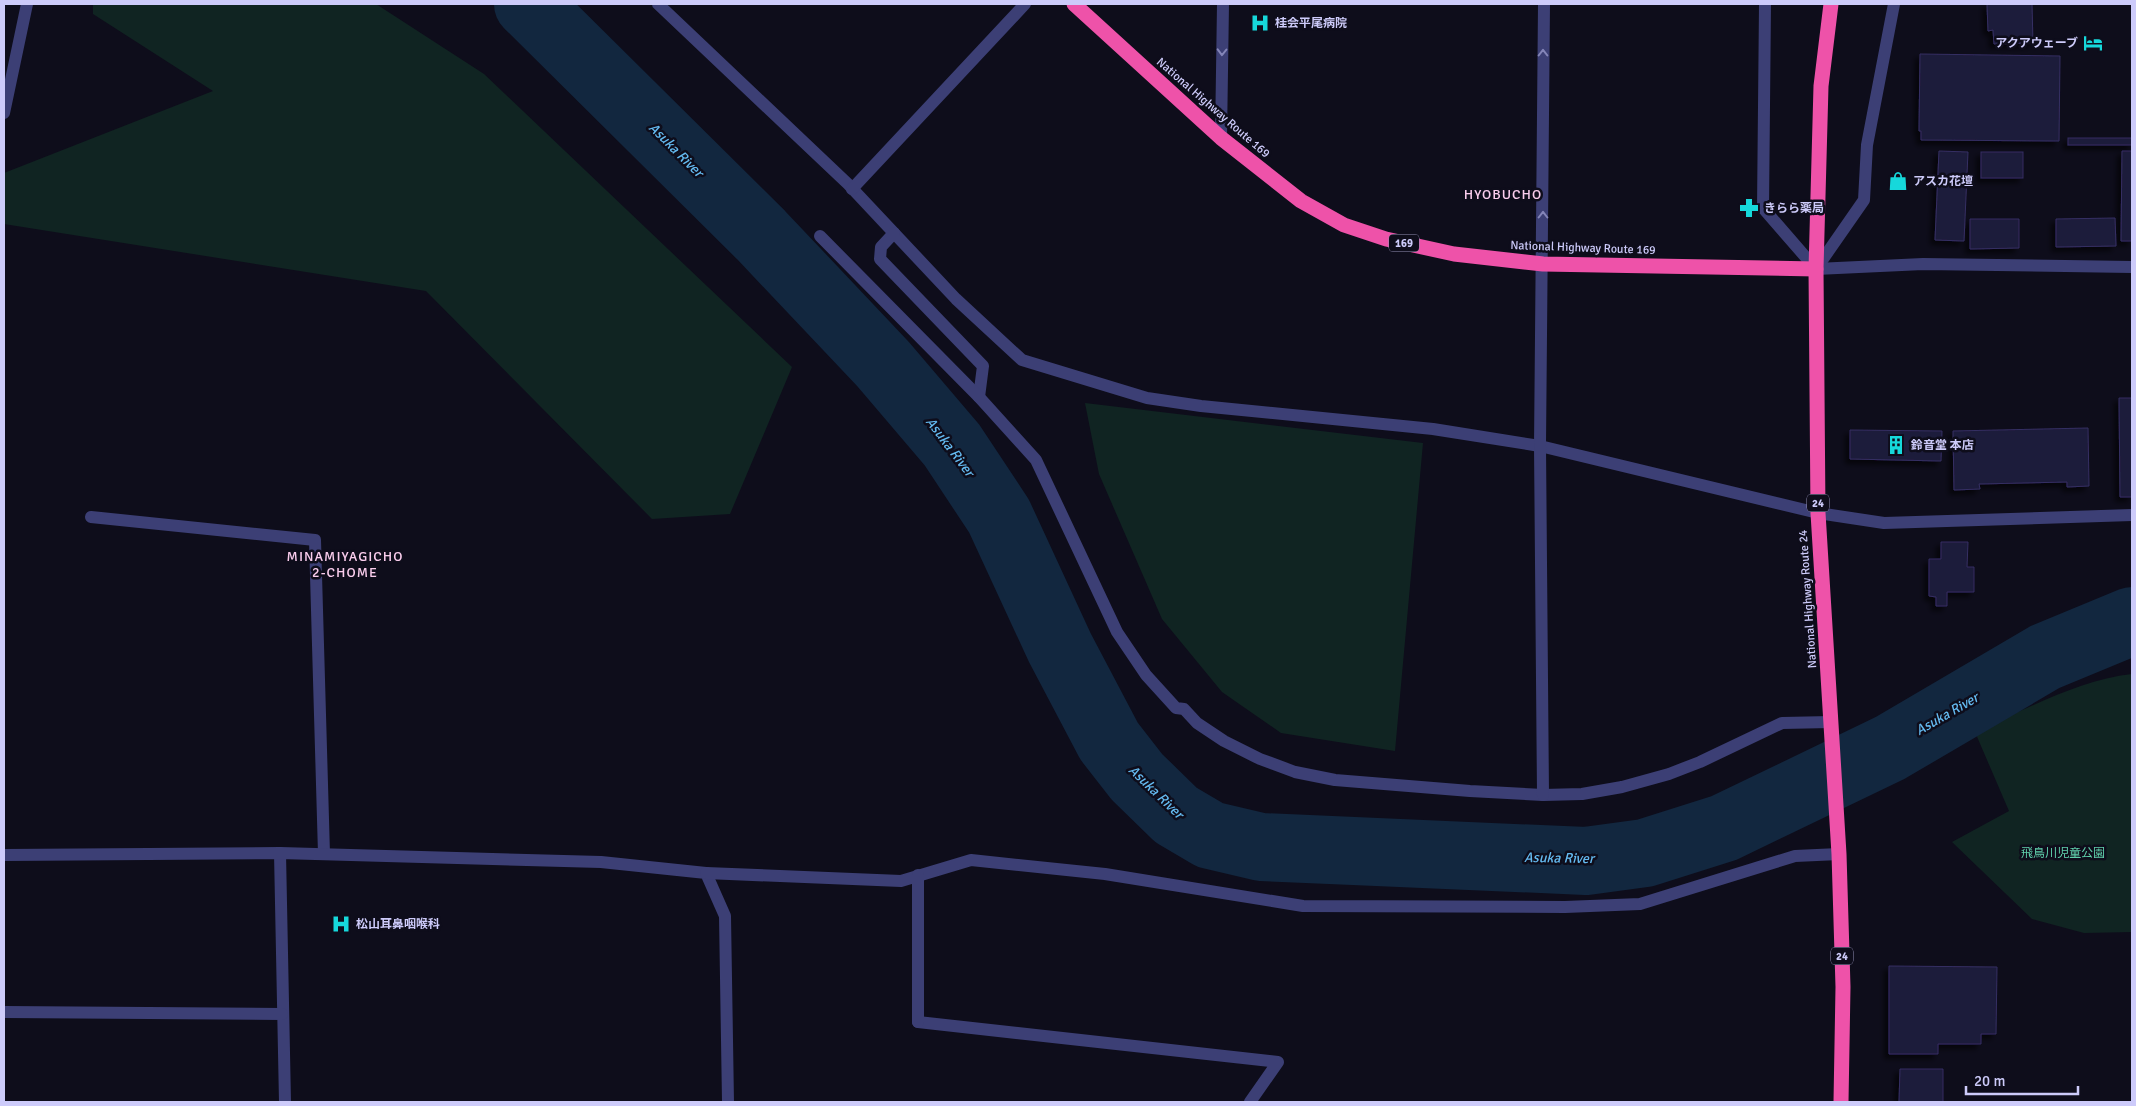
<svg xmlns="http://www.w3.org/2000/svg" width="2136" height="1106" font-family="Signika,'Noto Sans JP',sans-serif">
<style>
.green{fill:#102422}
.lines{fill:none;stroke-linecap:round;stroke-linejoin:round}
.river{stroke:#12273f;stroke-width:68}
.building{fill:#1e1b3a;stroke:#352f63;filter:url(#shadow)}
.lane{stroke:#3c3f75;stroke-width:12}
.street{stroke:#3c3f75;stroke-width:12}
.highway{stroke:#ee52a9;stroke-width:15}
.oneway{stroke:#8485b8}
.labels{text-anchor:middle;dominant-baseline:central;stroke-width:5;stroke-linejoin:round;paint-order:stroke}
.shield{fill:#0e0d1b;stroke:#9492b7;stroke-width:1}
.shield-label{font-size:11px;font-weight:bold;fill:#cdcbfa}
.poi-label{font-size:12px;font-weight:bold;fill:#cdcbfa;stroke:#0e0d1b;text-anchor:start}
.street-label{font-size:12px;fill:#cdcbfa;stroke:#0e0d1b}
.park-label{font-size:12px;fill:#60d1ac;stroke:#0e0d1b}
.water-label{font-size:14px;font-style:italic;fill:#64baf0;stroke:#0e0d1b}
.neighbourhood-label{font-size:14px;letter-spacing:1px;fill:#facded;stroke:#0e0d1b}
</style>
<defs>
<filter id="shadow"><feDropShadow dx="-4.5" dy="4.5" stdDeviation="2.5" flood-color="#0009"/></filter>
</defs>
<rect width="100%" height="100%" fill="#0e0d1b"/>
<!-- green -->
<g class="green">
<polygon points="93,4 376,4 484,74 792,367 730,514 652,519 426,291 4,224 4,173 213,91 93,14"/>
<polygon points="1085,403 1423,443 1395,751 1281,733 1222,692 1162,619 1099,474"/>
<path d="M2132,674V932L2084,933L2032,919L1952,842L2009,811L1975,732C2025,710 2078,680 2132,674Z"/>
</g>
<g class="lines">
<!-- river -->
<polyline class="river" points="528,4 761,235 883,364 952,445 999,516 1060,648 1109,741 1137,777 1176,815 1210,835 1261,847 1354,851 1586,861 1645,853 1724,828 1890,748 2045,657 2132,621"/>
</g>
<!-- building -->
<g class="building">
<polygon points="1987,4 2032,4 2033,43 1994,44 1993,30 1988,31"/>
<polygon points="1920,54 2060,56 2059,141 1921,140 1921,131 1919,131"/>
<rect x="2068" y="138" width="64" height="7"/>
<polygon points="1939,151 1968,152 1964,241 1935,240"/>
<polygon points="2122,151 2132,151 2132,241 2121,241"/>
<rect x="1981" y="152" width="42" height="26"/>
<polygon points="2115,218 2116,246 2056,247 2056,219"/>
<polygon points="1970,219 2019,219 2019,248 1970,249"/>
<polygon points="2119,398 2132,398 2132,497 2120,497"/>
<polygon points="2088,428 2089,486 2067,487 2067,482 1979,484 1980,489 1954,490 1953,431"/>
<polygon points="1850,430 1942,431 1941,461 1850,459"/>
<polygon points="1941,542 1968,542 1967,567 1974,567 1974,592 1947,592 1947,606 1936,606 1936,597 1929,596 1929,559 1941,559"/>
<polygon points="1889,966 1997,967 1996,1034 1981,1034 1981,1044 1938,1044 1938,1054 1889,1054"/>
<polygon points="1900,1069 1943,1069 1943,1102 1899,1102"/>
</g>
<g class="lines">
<!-- lane -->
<g class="lane">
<polyline points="91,517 315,540 324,854"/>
<polyline points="918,1022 1278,1062 1250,1102"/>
</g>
<!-- street -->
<g class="street">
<polyline points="658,4 848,184 956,299 1022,360 1147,398 1201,406 1433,429 1540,446 1818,513 1884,523 2132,515"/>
<polyline points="1765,4 1763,208 1816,269"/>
<polyline points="4,113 27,4"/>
<polyline points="1221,138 1223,4"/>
<polyline points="852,189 1025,4"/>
<polyline points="894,233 881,247 880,259 983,366 979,397"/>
<polyline points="820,236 979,397 1036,460 1117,632 1146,675 1176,708 1184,709 1197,723 1224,741 1260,759 1295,772 1335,780 1470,791 1543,795 1582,794 1622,787 1669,774 1700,762 1782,723 1831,722"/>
<polyline points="1816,269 1923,264 2132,267"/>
<polyline points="1816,269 1864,200 1867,145 1894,4"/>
<polyline points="1543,795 1540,446 1544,4"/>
<polyline points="280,853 285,1102"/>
<polyline points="4,855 280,853 601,862 706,873 725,916 728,1102"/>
<polyline points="706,873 901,881 971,860 1105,874 1303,906 1565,907 1640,904 1795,856 1839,854"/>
<polyline points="4,1012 282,1014"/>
<polyline points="918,1022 918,875"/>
</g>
<!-- highway -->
<g class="highway">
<polyline points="1074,4 1221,138 1301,201 1344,225 1386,239 1454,254 1543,264 1816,269"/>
<polyline points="1831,4 1821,86 1816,269 1818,513 1839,854 1843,987 1841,1102"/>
</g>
</g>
<!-- one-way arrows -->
<defs><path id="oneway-chevron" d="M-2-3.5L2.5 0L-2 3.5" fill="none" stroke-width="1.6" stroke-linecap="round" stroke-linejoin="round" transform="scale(1.25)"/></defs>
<g class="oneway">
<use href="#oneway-chevron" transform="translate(1222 52) rotate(91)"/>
<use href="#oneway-chevron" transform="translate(1543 53) rotate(-90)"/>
<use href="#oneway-chevron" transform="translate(1543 215) rotate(-90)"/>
</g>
<!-- icons -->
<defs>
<g id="hospital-bare" transform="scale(1.5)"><path d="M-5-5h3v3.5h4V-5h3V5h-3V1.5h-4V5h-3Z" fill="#16d8db" stroke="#0e0d1b" stroke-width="2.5" paint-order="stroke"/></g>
<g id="hotel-bare" transform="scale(1.5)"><path d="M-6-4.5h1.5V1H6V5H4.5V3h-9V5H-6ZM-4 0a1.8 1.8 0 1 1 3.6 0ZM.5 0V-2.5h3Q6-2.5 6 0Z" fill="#16d8db" stroke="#0e0d1b" stroke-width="2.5" paint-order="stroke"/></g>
<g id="shop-bare" transform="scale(1.5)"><path d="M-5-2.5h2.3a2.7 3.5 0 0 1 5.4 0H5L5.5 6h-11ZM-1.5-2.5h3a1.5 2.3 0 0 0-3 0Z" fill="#16d8db" stroke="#0e0d1b" stroke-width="2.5" paint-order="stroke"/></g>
<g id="pharmacy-bare" transform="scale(1.5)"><path d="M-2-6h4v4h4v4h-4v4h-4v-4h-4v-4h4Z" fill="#16d8db" stroke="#0e0d1b" stroke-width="2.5" paint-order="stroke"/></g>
<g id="building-bare" transform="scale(1.5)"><path d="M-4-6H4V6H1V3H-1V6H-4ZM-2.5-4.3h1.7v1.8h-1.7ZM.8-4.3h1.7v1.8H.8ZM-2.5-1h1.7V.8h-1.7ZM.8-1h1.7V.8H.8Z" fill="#16d8db" stroke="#0e0d1b" stroke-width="2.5" paint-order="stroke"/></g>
</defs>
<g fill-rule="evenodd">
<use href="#hospital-bare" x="1260" y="23"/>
<use href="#hotel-bare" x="2093" y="43"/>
<use href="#shop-bare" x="1898" y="181"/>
<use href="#pharmacy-bare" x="1749" y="208"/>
<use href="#building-bare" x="1896" y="445"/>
<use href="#hospital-bare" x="341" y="924"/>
</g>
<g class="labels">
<!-- shield labels -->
<g class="shield">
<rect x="1389" y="234.5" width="30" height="17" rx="4"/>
<rect x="1807" y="494.5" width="22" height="17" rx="4"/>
<rect x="1831" y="947.5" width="22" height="17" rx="4"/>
</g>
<g class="shield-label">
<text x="1404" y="243">169</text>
<text x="1818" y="503">24</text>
<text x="1842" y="956">24</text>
</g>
<!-- poi labels -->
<g class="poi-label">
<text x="1275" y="23">桂会平尾病院</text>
<text x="2078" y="43" text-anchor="end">アクアウェーブ</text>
<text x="1913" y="181">アスカ花壇</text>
<text x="1764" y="208">きらら薬局</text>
<text x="1911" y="445">鈴音堂 本店</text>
<text x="356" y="924">松山耳鼻咽喉科</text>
</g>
<!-- street labels -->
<g class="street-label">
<text transform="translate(1213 108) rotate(41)">National Highway Route 169</text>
<text transform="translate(1583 248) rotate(2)">National Highway Route 169</text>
<text transform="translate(1808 599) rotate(-94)">National Highway Route 24</text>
</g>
<!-- park labels -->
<g class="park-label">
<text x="2063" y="853">飛鳥川児童公園</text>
</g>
<!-- water labels -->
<g class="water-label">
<text transform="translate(676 150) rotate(45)">Asuka River</text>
<text transform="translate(950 447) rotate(53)">Asuka River</text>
<text transform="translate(1947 714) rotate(-30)">Asuka River</text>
<text transform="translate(1156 792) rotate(44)">Asuka River</text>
<text transform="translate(1559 858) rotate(1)">Asuka River</text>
</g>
<!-- neighbourhood labels -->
<g class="neighbourhood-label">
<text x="1503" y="194">HYOBUCHO</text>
<text x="345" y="556">MINAMIYAGICHO<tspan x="345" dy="16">2-CHOME</tspan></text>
</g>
</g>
<!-- border -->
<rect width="2136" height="1106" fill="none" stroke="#cdcbfa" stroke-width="10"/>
<!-- scale -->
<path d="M1966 1086v8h112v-8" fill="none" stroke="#cdcbfa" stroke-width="2.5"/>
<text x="1974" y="1086" font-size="15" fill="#cdcbfa" stroke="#0e0d1b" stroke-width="4" paint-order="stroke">20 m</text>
</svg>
